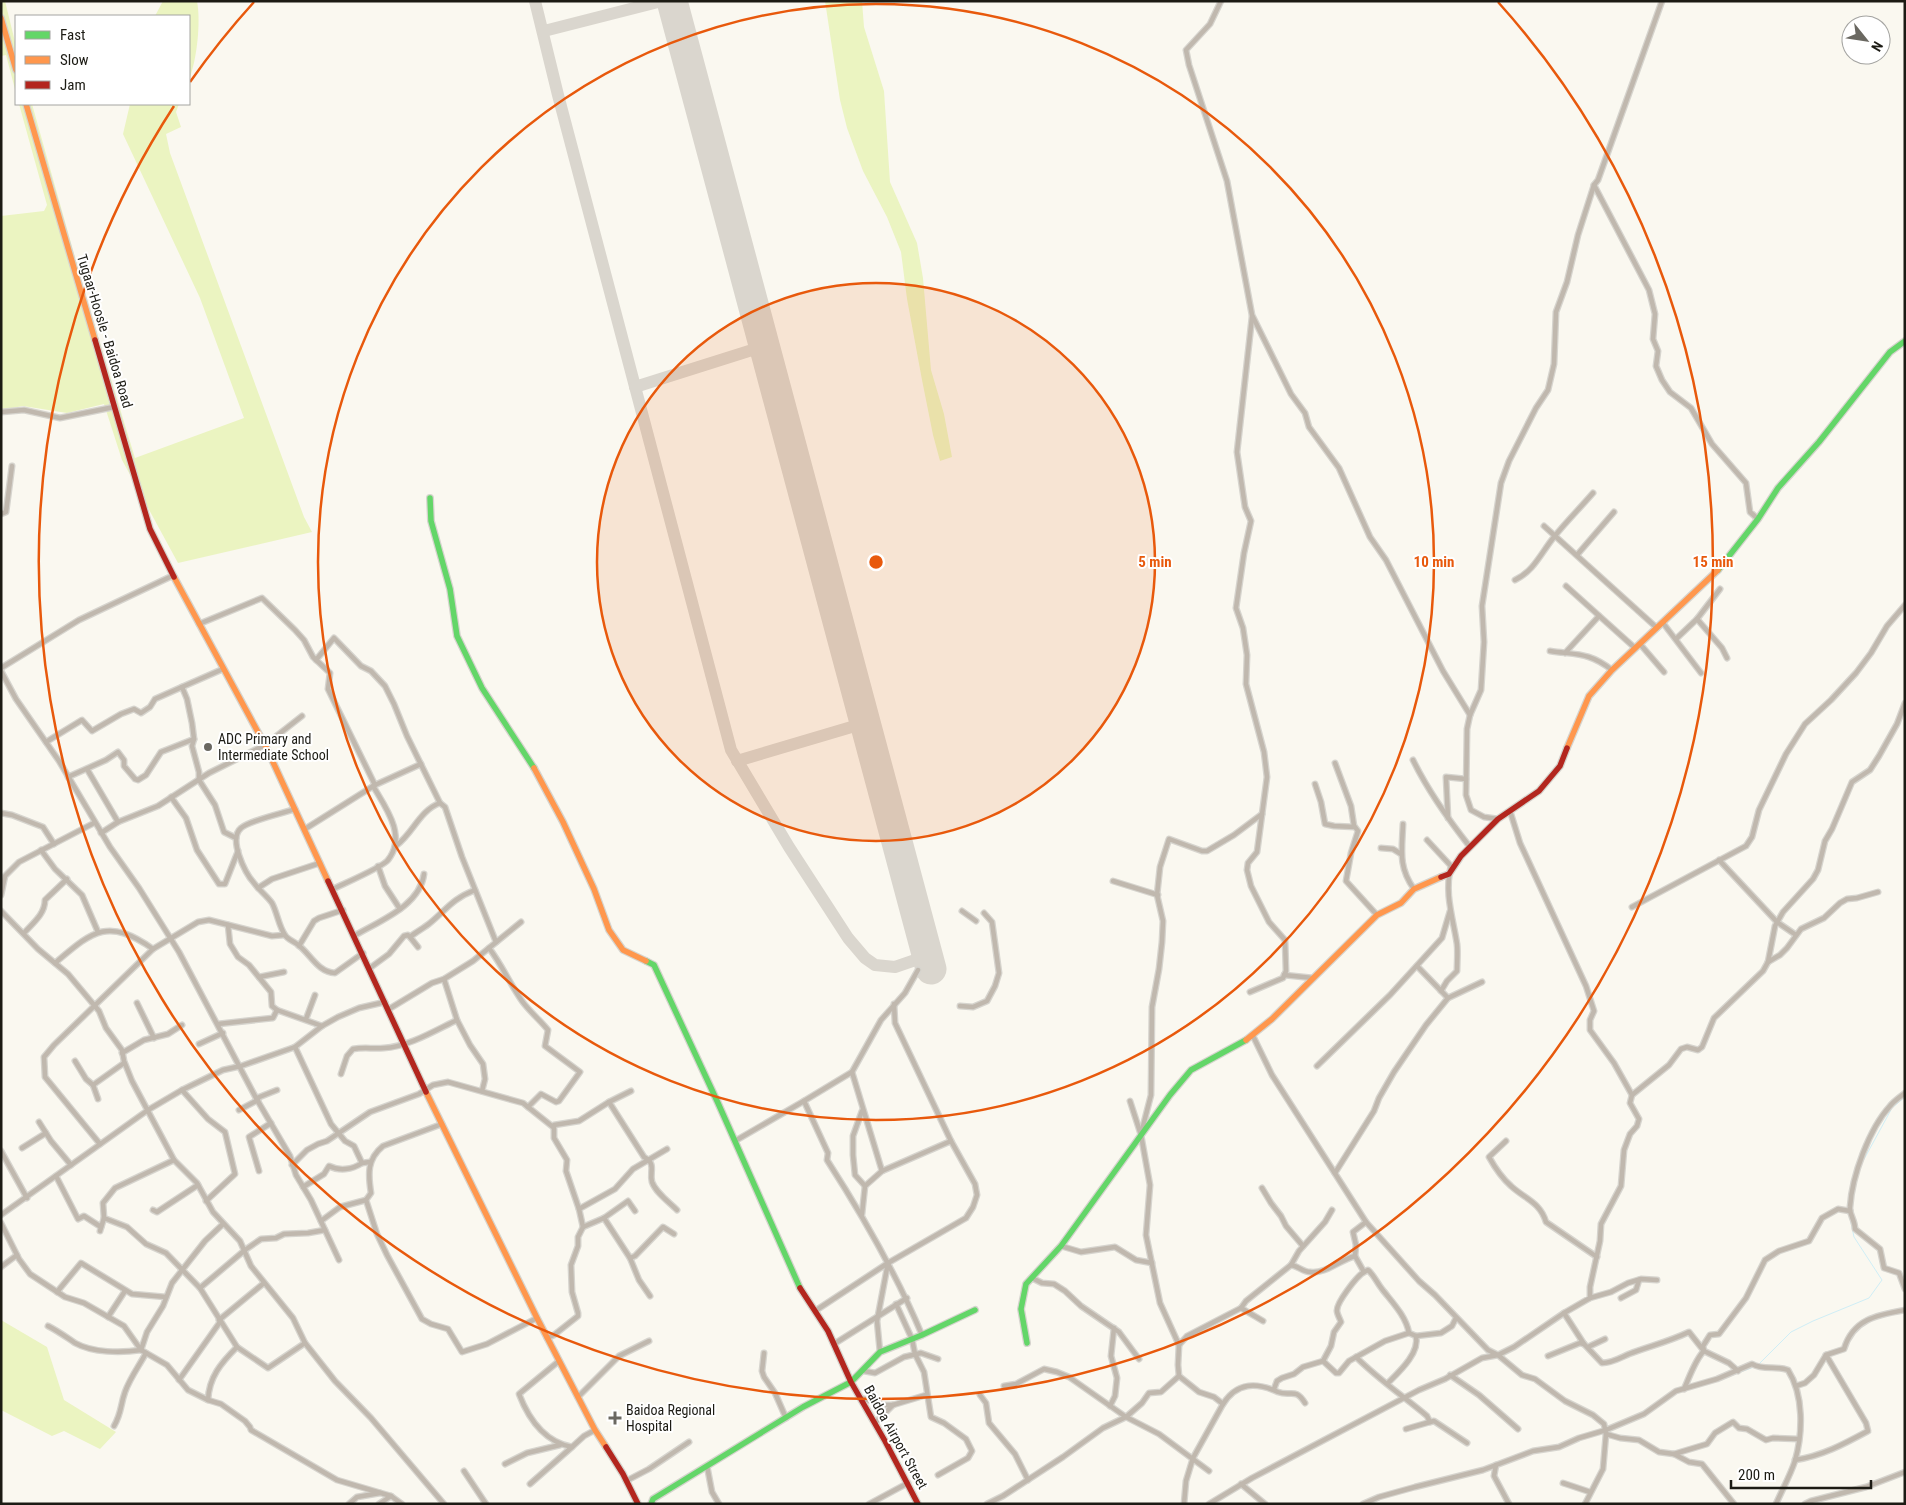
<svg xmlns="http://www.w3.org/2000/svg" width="1906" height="1505" font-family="'Roboto Condensed',sans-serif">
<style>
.green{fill:#ebf4c1}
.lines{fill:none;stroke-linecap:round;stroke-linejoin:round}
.stream{stroke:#cfeef6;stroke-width:1}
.taxiway{stroke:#dad6ce;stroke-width:12}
.runway{stroke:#dad6ce;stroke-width:31}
.street-casing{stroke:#d6d4ce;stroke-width:7}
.fast-casing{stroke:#d6d4ce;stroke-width:8}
.slow-casing{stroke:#d6d4ce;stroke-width:8}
.jam-casing{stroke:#d6d4ce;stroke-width:8}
.street{stroke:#c0b8ae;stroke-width:4.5}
.fast{stroke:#63d668;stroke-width:5.5}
.slow{stroke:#ff974d;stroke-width:5.5}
.jam{stroke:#b3261e;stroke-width:5.5}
.ring{fill:none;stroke:#e8590c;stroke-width:2.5}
.poi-dot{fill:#6a6861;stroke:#fff;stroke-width:2}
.labels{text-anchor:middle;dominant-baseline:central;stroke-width:4;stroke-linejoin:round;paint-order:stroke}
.street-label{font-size:14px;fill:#1c1b14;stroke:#fff}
.poi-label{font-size:14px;fill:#1c1b14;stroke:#fff;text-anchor:start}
.centre{fill:#e8590c;stroke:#fff;stroke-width:2.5}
.ring-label{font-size:15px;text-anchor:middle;font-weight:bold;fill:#e8590c;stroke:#fff;stroke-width:4;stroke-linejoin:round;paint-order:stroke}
</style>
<rect width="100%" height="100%" fill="#faf8f0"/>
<!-- green -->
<g class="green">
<polygon points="1,1 5,1 16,46 16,93 6,55 1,56"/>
<path d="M163,1H197C201,22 197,60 189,80V16H155Z"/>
<polygon points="825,1 862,1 864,27 884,91 890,182 917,243 923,278 931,370 944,414 952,457 940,461 933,435 922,380 907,299 901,252 887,217 863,171 847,128 840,100"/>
<polygon points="19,104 32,104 87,300 135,458 244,418 200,298 123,134 130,104 179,104 176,112 181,127 166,134 170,153 304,517 312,532 178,563 122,460 104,404 67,413 23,406 1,410 1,216 44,211 47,205"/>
<polygon points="1,1320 47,1347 64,1400 116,1432 100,1449 64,1431 52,1436 1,1410"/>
</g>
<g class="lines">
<!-- stream -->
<g class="stream">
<polyline points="1862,1163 1892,1108 1905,1097"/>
<polyline points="1759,1364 1791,1332 1813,1321 1869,1298 1882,1280 1854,1237 1850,1218"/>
<polyline points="1722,1379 1754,1367"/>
<polyline points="1458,1478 1476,1474"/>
</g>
<!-- taxiway -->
<g class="taxiway">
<polyline points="535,1 558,95 731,750 789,847 848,938 865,958 875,965 895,967 927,956"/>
<polyline points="544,31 662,1"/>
<polyline points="635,387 765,346"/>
<polyline points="737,761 865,723"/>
</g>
<!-- runway -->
<polyline class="runway" points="672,1 931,969"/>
<!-- street casing -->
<g class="street-casing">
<g id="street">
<polyline points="1221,1 1210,24 1186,50 1189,65 1227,181 1252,315 1291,394 1305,413 1309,427 1339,468 1370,537 1386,560 1443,671 1470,715"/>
<polyline points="1594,185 1649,290 1655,314 1653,339 1658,351 1656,366 1662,380 1670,392 1691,408 1712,444 1746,483 1750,512 1758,519"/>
<polyline points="1,412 24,410 60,418 114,407"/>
<polyline points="1,514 6,512 12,466"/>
<polyline points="1544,526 1657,628"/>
<polyline points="1577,555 1614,512"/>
<path d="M1515,580C1534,571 1541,553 1554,537C1566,522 1580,508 1593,493"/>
<polyline points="1566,586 1635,648"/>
<polyline points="1697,619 1722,648 1727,658"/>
<polyline points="1663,623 1701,673"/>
<polyline points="199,624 262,598 295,630 304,640 313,657 330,673 328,689 375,785"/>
<polyline points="1676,639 1697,619 1720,589"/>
<polyline points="1640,644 1664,672"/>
<path d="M1550,651C1577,655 1589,652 1612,670"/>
<polyline points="1565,653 1599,616"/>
<polyline points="316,660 334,638 361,666 371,671 385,686 394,704 407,736 440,803 445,807 462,857 496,942"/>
<polyline points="1,668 79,620 172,576"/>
<polyline points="223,669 182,687 187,699 192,723 194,739 192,746 199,772 199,780 215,805 224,832 236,838"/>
<polyline points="1,671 16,699 59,761 110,847 139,888 179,952 256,1098 290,1156 296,1175 311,1200 339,1260"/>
<polyline points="46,742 82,720 92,731 121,714 134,709 141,713 150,707 155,699 182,687"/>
<path d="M1413,760C1428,791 1448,819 1470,847"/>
<polyline points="1335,763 1351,806 1354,826"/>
<polyline points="87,769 118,822"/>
<polyline points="68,777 106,760 118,752 124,760 124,766 135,779 138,780 146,775 161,752 194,739"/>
<polyline points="1315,784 1321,802 1325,824 1334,826 1355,827 1358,831 1351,853 1346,881 1377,915"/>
<polyline points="171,797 186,818 197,850 219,884 225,884 238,851"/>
<path d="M295,809C284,813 250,820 241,828C228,839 245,873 254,883C259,890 267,896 272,903C277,912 279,927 285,935C287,939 293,941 297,944C310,953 317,972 335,973L363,953"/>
<polyline points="1510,811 1520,843 1586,986 1594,1011 1590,1020 1590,1030 1614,1063 1632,1095"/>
<polyline points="1,813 12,815 43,827 54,844"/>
<polyline points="1448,818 1446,777 1466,779"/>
<polyline points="1498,819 1484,817 1471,810 1466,795 1467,729 1470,715 1481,690 1484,642 1482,606 1501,483 1509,461 1536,408 1548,390 1554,364 1556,312 1567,282 1578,235 1594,185 1598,180 1662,1"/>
<path d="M1403,824C1402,850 1398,867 1414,889"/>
<polyline points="305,829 375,785 421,764"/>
<polyline points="101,833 118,822 158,806 209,773 265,745 302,716"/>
<path d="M1427,840L1451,866C1444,893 1453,918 1457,944C1458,953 1457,962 1457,971L1447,981L1441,991"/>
<path d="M397,845C413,833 420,810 440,803"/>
<polyline points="1381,848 1393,849 1401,854"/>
<polyline points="41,850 55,869 82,895 98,932"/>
<polyline points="1719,860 1777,922 1796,935"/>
<polyline points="378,866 385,886 400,909"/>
<polyline points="1113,881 1158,895"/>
<polyline points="258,888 272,879 320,863"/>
<path d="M333,889C343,884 383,867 388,860C407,836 386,808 373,786"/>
<polyline points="1,895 5,876 19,862 94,823"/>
<polyline points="1632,907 1746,846 1752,837 1759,810 1786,754 1805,724 1831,700 1856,673 1871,653 1887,626 1905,605"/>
<polyline points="1,911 38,949 68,974 99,1011 106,1028 122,1050 124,1061 132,1081 174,1160 197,1183 213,1212 240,1241 251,1266 293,1318 305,1343 335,1381 371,1418 444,1504"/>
<polyline points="962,911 976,921"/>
<polyline points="228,925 230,944 238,957 249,965 271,992 272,1006 277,1010 322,1026"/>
<path d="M24,933C33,923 45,914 45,900L67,879"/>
<path d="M354,936C379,921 420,906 424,874"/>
<polyline points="410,937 418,947"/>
<polyline points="299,946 314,921 319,918 343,910"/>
<path d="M489,948C502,965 510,984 522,1001C529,1011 540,1020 548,1030L545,1046L580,1072L559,1101L556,1102L541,1094L528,1107"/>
<polyline points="1768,962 1780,955 1787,948 1801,929 1824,918 1840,903 1847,899 1857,898 1878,892"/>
<path d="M55,963C93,931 107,917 153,949"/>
<polyline points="1417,966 1448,998"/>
<path d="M370,968L389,954L404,936L408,935L410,937C416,932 424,928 430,923C447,909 452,899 475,890"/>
<path d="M918,970L905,993L881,1020L852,1072L804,1101L828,1153L827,1160C863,1216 896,1273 922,1335"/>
<polyline points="1284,975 1313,978"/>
<polyline points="259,977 284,972"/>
<polyline points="444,979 457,1020 470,1045 483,1064 485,1079 482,1091"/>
<polyline points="1250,992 1283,978 1286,971 1285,940 1269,922 1251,886 1247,870 1248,863 1257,852 1267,777 1264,752 1246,684 1247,655 1243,628 1236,608 1244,553 1251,521 1245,507 1237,452 1252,317"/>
<polyline points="137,1003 154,1038"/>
<polyline points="960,1006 973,1007 987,1001 995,986 999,973 992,922 984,913"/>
<polyline points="389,1009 432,983 444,979 473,961 521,922"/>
<polyline points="306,1019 315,995"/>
<polyline points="218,1024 273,1018 277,1010"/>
<path d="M1253,1036L1272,1075L1366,1222L1353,1232L1356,1245L1355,1256L1364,1272C1357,1276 1336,1303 1337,1311C1337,1314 1340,1319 1341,1322L1334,1332L1331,1346L1323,1361"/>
<polyline points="199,1044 223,1033"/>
<polyline points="295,1047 331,1124 345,1141 354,1146 362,1163 370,1162"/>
<polyline points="122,1053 144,1040 168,1034 182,1025"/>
<polyline points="75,1061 86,1079 93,1085 124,1063"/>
<polyline points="1317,1066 1390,995 1442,938 1450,911"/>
<polyline points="852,1072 882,1171"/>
<path d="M341,1074L347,1056L353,1049C364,1047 373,1049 384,1048C408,1047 436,1030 457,1020"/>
<polyline points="93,1085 98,1099"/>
<polyline points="182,1090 208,1119 225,1132 235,1174 206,1201"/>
<path d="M1905,1093C1900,1097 1894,1101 1890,1106C1869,1129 1852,1176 1850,1207C1849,1214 1855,1220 1855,1229L1880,1249L1884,1268L1899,1273L1905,1289"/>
<polyline points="257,1098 277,1090"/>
<polyline points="1130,1101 1141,1135 1150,1185 1146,1235 1160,1303 1179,1345 1178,1365 1179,1376 1199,1392 1214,1397 1223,1404 1193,1458 1186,1481 1184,1504"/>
<path d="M609,1102L644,1157C657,1164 649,1172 652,1182C656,1193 669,1202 677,1210"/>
<polyline points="239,1110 258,1100"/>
<polyline points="862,1111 853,1136 853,1155 855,1175 865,1186"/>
<polyline points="39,1122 51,1141 71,1165"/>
<path d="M442,1124L383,1146C367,1159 368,1174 371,1193L366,1200L377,1234L387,1255L422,1319L431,1324L448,1329L462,1352L487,1344L537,1318"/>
<polyline points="1141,1134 1151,1095 1152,1007 1159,969 1162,942 1163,921 1157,895 1160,867 1169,839 1202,851 1207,851 1234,835 1262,814"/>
<polyline points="735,1141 804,1101"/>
<path d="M1506,1141L1489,1157C1494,1166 1503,1179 1511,1186C1525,1199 1540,1202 1546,1222L1597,1257"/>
<polyline points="100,1144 45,1077 44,1057 54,1045 153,949 198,922 209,920 272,936 284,935"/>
<polyline points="22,1148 46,1133"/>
<polyline points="1,1151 27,1198"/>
<polyline points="174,1160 115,1188 103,1203 104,1218 127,1227 146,1244 166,1253 200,1288 237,1347 268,1368 305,1343"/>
<polyline points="292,1165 307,1150 318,1144 327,1141 370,1112 419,1094 433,1085 448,1082 523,1103 553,1127"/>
<polyline points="259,1171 249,1137 271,1123"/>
<polyline points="1335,1173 1374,1111 1379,1098 1394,1072 1426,1025 1448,998 1482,982"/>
<polyline points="56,1176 78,1219 84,1216 101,1227"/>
<path d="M303,1187L324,1174L329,1166C339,1171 352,1170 362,1163"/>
<polyline points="1262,1188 1271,1203 1281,1216 1286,1226 1303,1246"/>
<polyline points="579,1209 566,1171 567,1160 554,1138 554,1125 579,1121 609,1102 631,1091"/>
<polyline points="153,1210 157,1212 198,1185"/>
<polyline points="862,1214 865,1186 882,1171 951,1141"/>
<polyline points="1,1215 148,1110 182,1090 223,1070 241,1066 295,1047 322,1026 338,1017 359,1008 385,1002"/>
<polyline points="604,1218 630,1258 639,1280 650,1296"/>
<polyline points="321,1221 340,1207 366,1200"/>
<polyline points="1366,1222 1419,1281 1435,1295 1488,1350 1498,1355 1522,1375 1535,1379 1565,1401 1593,1415 1604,1424 1606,1434 1603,1469 1585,1504"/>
<polyline points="1,1223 19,1259 30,1274 65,1297 84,1303 124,1326 141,1350 167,1365 188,1390 208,1400 221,1404 245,1421 250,1427 251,1430 337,1480 391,1496"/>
<polyline points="583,1227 604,1218 628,1201 635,1211"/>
<polyline points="100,1231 104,1218"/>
<polyline points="1061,1246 1081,1252 1115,1247 1136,1260 1152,1263"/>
<polyline points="630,1258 635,1256 663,1227 674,1234"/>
<path d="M1291,1265C1298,1266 1303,1272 1310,1272C1326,1274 1340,1260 1355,1256"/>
<polyline points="1,1267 17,1255"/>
<path d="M1364,1272L1368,1270C1374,1275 1377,1283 1382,1289C1392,1302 1406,1316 1409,1333"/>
<polyline points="1032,1278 1042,1283 1054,1284 1065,1291 1081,1306 1119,1332 1139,1359"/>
<polyline points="200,1288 245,1250 261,1239 276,1238 284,1234 308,1233 325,1230"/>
<polyline points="57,1292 81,1263 132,1294 166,1297"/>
<polyline points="1590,1298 1611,1292 1628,1283 1641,1279 1657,1280"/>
<polyline points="1621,1298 1636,1290 1639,1280"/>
<polyline points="896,1304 912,1339 915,1354 924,1372 931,1417 944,1423 966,1439 972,1451 968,1458 938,1475"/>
<polyline points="1241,1308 1263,1321"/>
<polyline points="815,1311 888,1263 966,1218 973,1207 977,1195 975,1184 951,1141 895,1023 894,1004"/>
<polyline points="1564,1313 1590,1298 1590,1287 1600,1241 1601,1224 1621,1186 1624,1150 1630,1134 1637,1126 1639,1119 1630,1103 1632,1095 1669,1065 1681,1049 1687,1047 1698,1050 1702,1047 1714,1018 1763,971 1768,962 1775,926 1783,912 1813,879 1818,870 1825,841 1832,829 1852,782 1870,770 1879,756 1897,724 1905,703"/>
<polyline points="108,1317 125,1291"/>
<polyline points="219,1320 264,1283"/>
<path d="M48,1326C58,1331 66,1337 75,1343C93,1353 121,1353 141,1350"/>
<polyline points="547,1338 554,1335 578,1316 578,1313 572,1292 571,1265 578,1246 578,1237 583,1227 579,1209 615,1189 633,1169 667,1149"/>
<polyline points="834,1344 907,1298"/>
<polyline points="1179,1345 1187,1336 1241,1308 1246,1301 1291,1265 1299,1251 1325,1222 1332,1210"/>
<polyline points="1588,1347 1605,1339"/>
<polyline points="141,1350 147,1332 163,1306 172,1283 205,1241 223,1224"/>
<polyline points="880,1352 877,1321 888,1263"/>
<polyline points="764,1353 762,1371 764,1377 775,1393 786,1418"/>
<polyline points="1548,1356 1580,1343 1584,1344"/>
<path d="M1356,1357C1378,1379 1403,1396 1427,1416L1430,1422L1434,1421L1467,1443"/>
<path d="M559,1361L519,1394C529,1420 545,1442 572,1447L584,1436L595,1430"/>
<polyline points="864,1371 875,1373 904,1357 921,1353 938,1359"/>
<polyline points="1450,1375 1479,1395 1518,1429"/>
<polyline points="179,1380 220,1322"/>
<path d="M1388,1383C1399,1372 1420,1353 1416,1336"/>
<polyline points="1004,1386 1016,1384 1044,1369 1057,1372 1069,1377 1126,1417 1159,1434 1209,1471"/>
<path d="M1796,1386L1805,1383L1814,1375L1826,1355L1844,1349C1853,1319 1877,1315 1905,1310"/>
<polyline points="1274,1389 1277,1381 1282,1378 1294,1374 1303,1367 1323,1361 1336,1373 1339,1373 1349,1361 1385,1341 1409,1333 1416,1336 1441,1333 1452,1326 1456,1318"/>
<path d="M1684,1389C1689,1378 1696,1358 1704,1351L1703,1346L1710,1335L1719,1334L1746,1298L1765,1260L1779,1251L1809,1241L1822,1218L1838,1209L1850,1211"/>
<polyline points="980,1395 986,1403 989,1423 1015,1454 1028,1480"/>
<polyline points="578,1397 619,1356 649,1341"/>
<polyline points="861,1398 884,1405 893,1405 926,1395"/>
<path d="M208,1400C209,1377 221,1363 237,1347"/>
<path d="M1223,1404C1237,1382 1256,1382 1278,1392C1291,1397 1295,1387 1305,1403"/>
<polyline points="1110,1406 1115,1396 1117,1378 1111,1356 1114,1328"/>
<polyline points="875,1423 893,1405"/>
<path d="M114,1426C122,1412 120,1406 125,1392C130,1378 139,1366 146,1353"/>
<polyline points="1406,1429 1430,1422"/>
<polyline points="1606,1434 1620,1438 1639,1440 1659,1452 1674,1454 1707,1444 1715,1433 1733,1422 1739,1428 1747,1429 1766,1440 1773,1438 1798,1439"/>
<polyline points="1674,1454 1689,1462 1702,1464 1734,1504"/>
<path d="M1795,1460C1822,1456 1844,1444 1868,1431L1866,1423L1826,1355"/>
<polyline points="505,1464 527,1453 560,1445"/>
<polyline points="1496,1465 1494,1476 1509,1504"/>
<polyline points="707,1466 712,1492 719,1504"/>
<polyline points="464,1471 486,1504"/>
<polyline points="626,1481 649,1469 689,1442"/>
<polyline points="1563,1483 1590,1492"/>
<polyline points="530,1484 572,1447"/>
<polyline points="1241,1484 1265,1504"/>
<polyline points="349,1504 357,1497 380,1493"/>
<polyline points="379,1504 391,1496 402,1504"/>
<polyline points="869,1504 908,1483"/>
<polyline points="987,1504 1003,1496 1063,1457 1103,1428 1126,1417 1142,1403 1149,1393 1161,1392 1179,1376"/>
<path d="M1209,1504L1252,1478L1419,1390L1445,1379L1482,1358L1498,1355L1514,1347L1564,1313L1584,1344L1602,1363C1612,1363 1620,1358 1629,1354C1650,1346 1668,1342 1689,1332L1704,1351L1729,1363L1738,1371"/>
<path d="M1363,1504L1379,1497L1415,1487L1483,1470L1533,1451L1559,1447L1579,1438L1606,1430L1644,1414L1676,1391L1717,1379L1752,1364C1764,1371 1776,1365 1788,1370C1804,1395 1803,1433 1795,1461C1790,1476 1782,1490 1776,1504"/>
<polyline points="1805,1504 1811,1501 1866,1487 1905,1472"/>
</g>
</g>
<!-- fast casing -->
<g class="fast-casing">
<g id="fast">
<polyline points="430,498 431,521 450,589 457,636 482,688 534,768"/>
<polyline points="1718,570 1758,519 1778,488 1819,442 1890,352 1905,341"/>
<polyline points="646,961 654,965 718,1103 800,1288"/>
<polyline points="1027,1343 1021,1309 1026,1284 1061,1246 1170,1095 1191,1070 1246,1040"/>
<polyline points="651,1504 653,1499 803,1407 851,1382 880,1352 922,1335 975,1310"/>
</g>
</g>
<!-- slow casing -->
<g class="slow-casing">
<g id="slow">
<polyline points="1,18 16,70"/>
<polyline points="26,104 95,340"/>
<polyline points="174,577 266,747 328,881"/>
<polyline points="1567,748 1589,696 1612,670 1718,570"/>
<polyline points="534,768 563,822 594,889 609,930 623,950 646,961"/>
<polyline points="1246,1040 1272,1019 1377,915 1401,903 1414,889 1441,877"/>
<polyline points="426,1092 537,1318 595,1430 606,1447"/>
</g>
</g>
<!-- jam casing -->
<g class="jam-casing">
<g id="jam">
<polyline points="95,340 150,529 174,577"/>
<polyline points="1441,877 1449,874 1461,856 1498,819 1539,791 1560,766 1567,748"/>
<polyline points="328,881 426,1092"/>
<polyline points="800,1288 828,1331 851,1382 885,1441 918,1504"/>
<polyline points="606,1447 623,1474 638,1504"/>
</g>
</g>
<!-- street -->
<use href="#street" class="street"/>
<!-- fast -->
<use href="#fast" class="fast"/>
<!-- slow -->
<use href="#slow" class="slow"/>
<!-- jam -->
<use href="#jam" class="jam"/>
</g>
<!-- distance rings -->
<circle cx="876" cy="562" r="279" fill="#e8590c" fill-opacity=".12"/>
<g class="ring">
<circle cx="876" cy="562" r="279"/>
<circle cx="876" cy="562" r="558"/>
<path d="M190 82A837 837 0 0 1 254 2M1498 2A837 837 0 1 1 174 106"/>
</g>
<!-- markers -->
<g class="poi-dot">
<circle cx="208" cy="747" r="5"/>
<path d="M612.5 1410.5h5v5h5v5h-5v5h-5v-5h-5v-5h5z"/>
</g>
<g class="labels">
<!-- street labels -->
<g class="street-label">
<text transform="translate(105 331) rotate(73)">Tugaar-Hoosle - Baidoa Road</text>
<text transform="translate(896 1437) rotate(61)">Baidoa Airport Street</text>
</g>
<!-- poi labels -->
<g class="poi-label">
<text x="218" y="739">ADC Primary and<tspan x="218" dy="16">Intermediate School</tspan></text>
<text x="626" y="1410">Baidoa Regional<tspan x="626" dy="16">Hospital</tspan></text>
</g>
</g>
<circle cx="876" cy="562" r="8" class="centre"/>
<g class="ring-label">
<text x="1155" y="567">5 min</text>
<text x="1434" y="567">10 min</text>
<text x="1713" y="567">15 min</text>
</g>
<!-- border -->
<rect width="1906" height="1505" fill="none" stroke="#1c1b14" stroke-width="5"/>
<!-- legend -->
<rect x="15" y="15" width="175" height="90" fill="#ffffff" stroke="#a4a4a1"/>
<rect x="25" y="31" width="25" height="8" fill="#63d668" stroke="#a4a4a1"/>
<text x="60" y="40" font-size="15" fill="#1c1b14">Fast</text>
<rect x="25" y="56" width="25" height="8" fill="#ff974d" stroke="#a4a4a1"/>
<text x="60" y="65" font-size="15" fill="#1c1b14">Slow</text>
<rect x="25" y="81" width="25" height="8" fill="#b3261e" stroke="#a4a4a1"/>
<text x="60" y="90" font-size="15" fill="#1c1b14">Jam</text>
<!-- north arrow -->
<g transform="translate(1866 40) rotate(120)"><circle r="24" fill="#ffffff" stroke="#a4a4a1"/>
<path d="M0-4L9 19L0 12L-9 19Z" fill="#6a6861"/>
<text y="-8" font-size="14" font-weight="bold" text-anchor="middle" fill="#1c1b14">N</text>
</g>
<!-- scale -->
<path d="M1731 1480v8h140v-8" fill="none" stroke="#1c1b14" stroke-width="2.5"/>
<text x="1738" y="1480" font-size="15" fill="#1c1b14" stroke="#ffffff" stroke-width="4" paint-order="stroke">200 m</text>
</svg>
